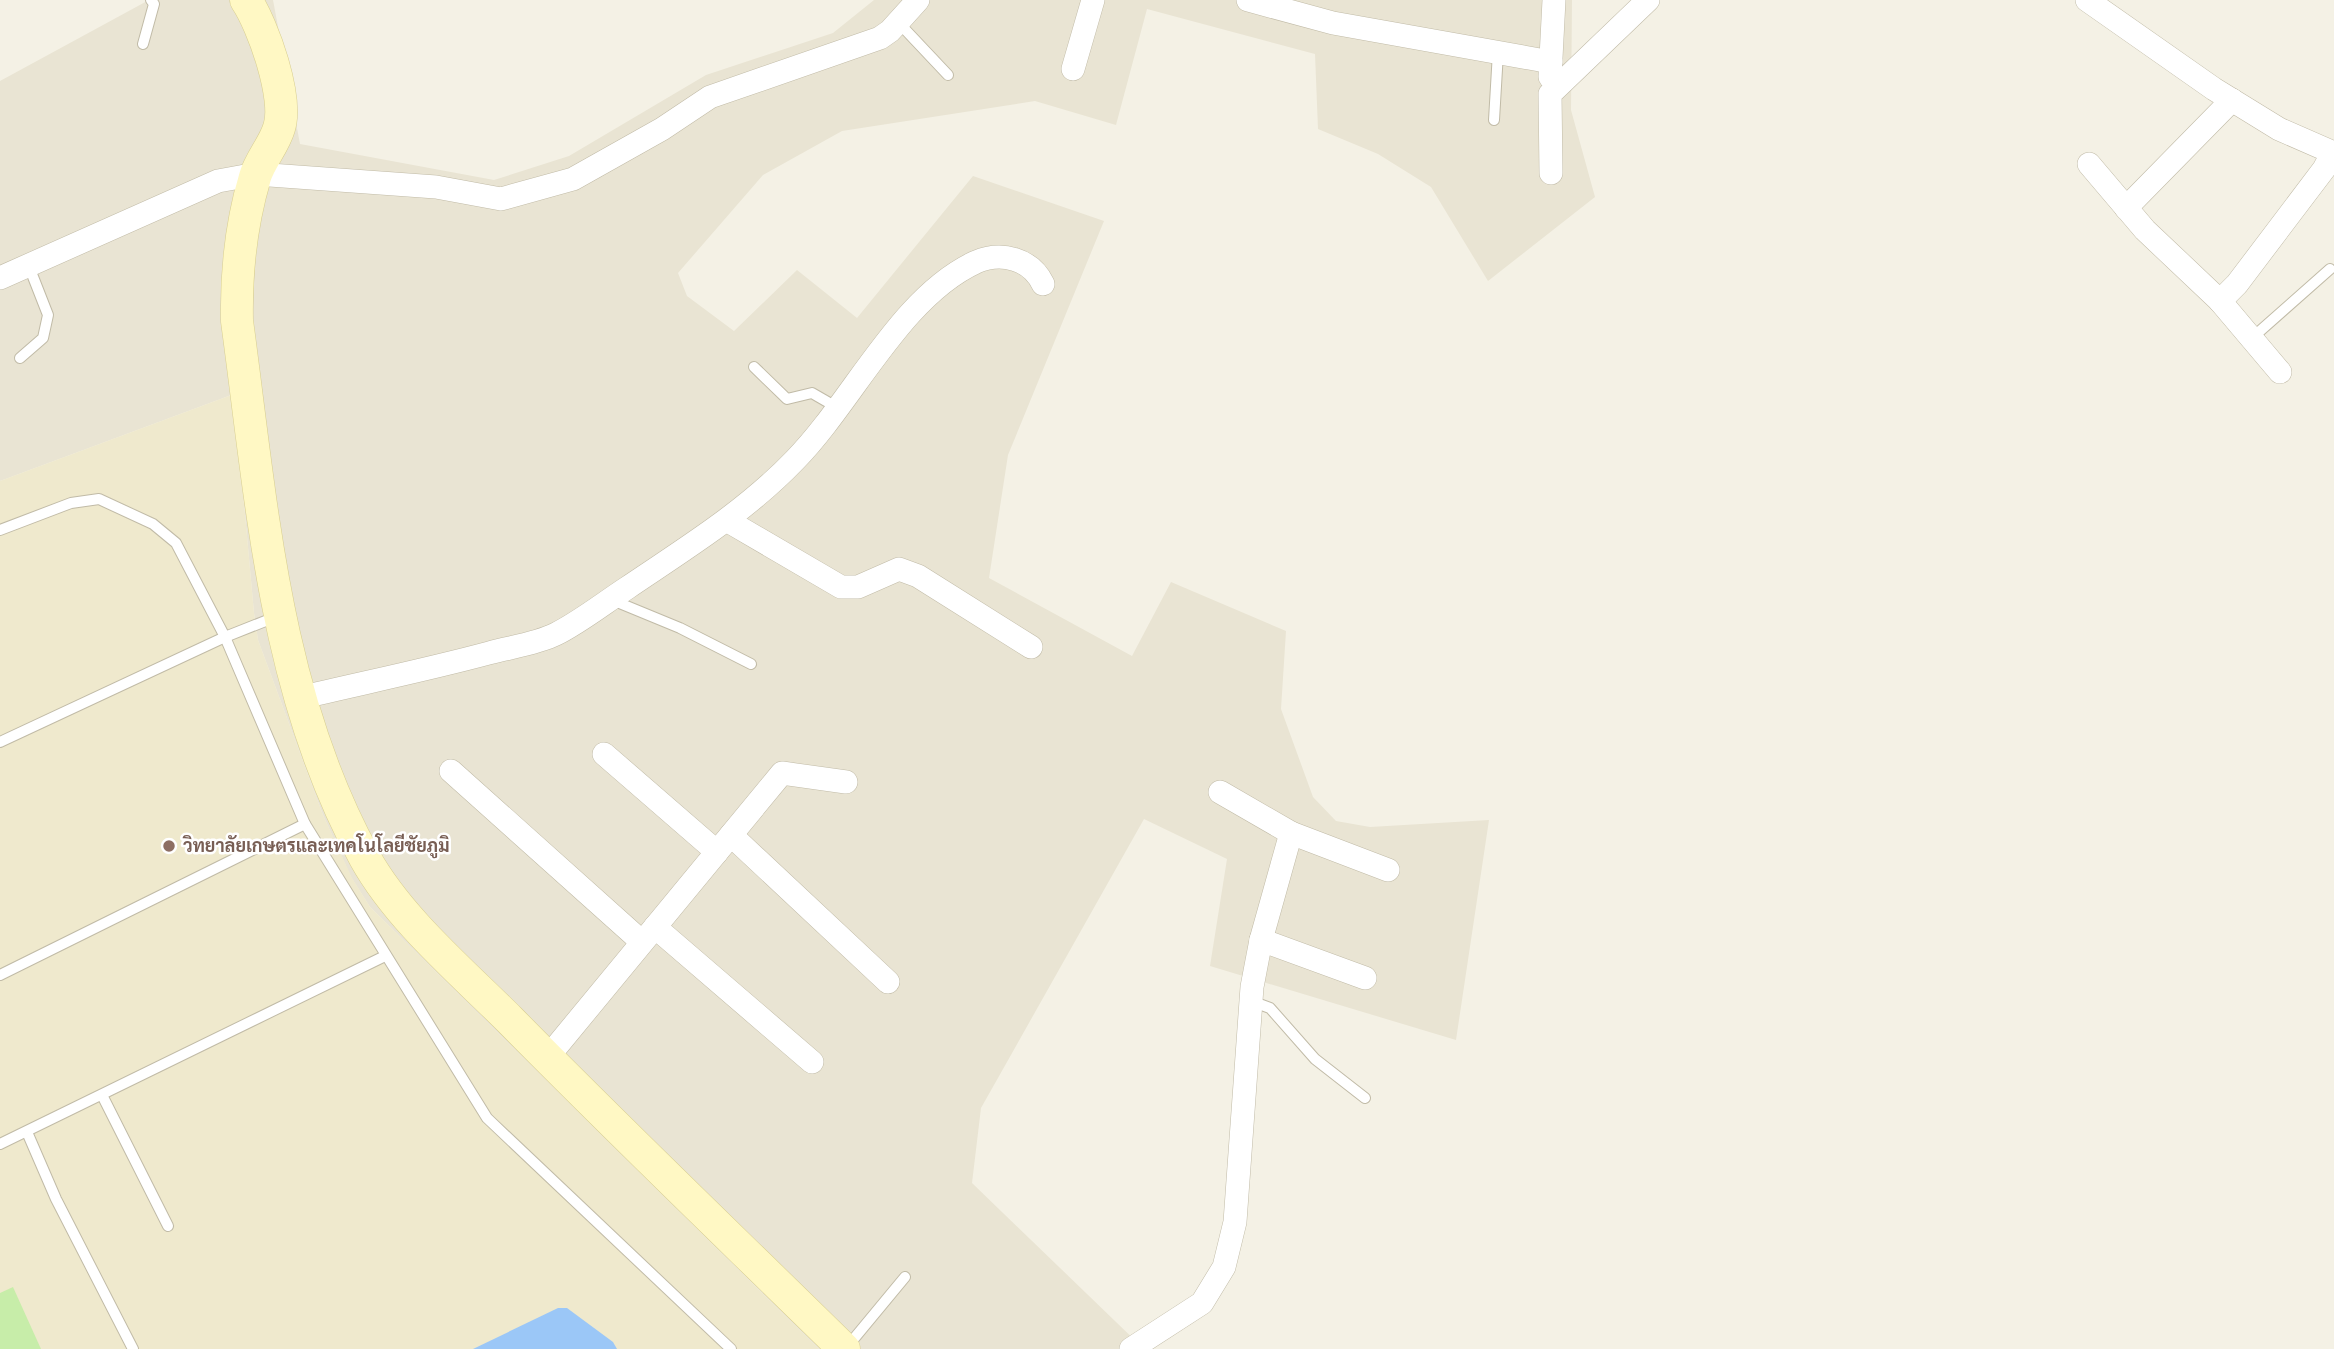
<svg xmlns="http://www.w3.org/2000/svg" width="2334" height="1349" font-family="'DM Sans',Sarabun,sans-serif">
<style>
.residential{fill:#e9e4d3}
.education{fill:#efe9cd}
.green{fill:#c7eda9}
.water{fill:#9bc7f7}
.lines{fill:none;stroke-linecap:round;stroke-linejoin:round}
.lane-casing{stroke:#c1bba7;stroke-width:12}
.street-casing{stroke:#c1bba7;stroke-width:24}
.secondary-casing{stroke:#d8ce90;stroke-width:33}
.lane{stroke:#fff;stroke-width:10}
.street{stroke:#fff;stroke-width:23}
.secondary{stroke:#fff8c4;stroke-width:32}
.education-dot{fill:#8d6e63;stroke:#fff;stroke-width:2.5}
.labels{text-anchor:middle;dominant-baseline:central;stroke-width:5;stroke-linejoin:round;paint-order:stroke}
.education-label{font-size:18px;font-weight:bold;fill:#785e54;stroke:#fff;text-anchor:start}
</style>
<rect width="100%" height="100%" fill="#f4f1e5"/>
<!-- residential -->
<polygon class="residential" points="149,0 273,0 300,144 494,180 569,156 706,75 833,33 874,0 1572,0 1571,110 1595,197 1488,281 1431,187 1378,154 1318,129 1315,54 1147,9 1116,125 1035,101 842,131 763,175 678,273 687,296 734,331 797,270 857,318 973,176 1104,221 1008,455 989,578 1132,656 1171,582 1286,631 1281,709 1313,797 1336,821 1370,827 1489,820 1456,1040 1210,966 1227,859 1144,819 981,1108 972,1183 1144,1349 819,1349 370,907 351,877 323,815 258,640 254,613 234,394 0,481 0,81"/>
<!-- education -->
<polygon class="education" points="234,394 254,613 258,640 323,815 352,878 370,907 819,1349 0,1349 0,481"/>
<!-- green -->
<polygon class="green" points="13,1287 41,1349 0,1349 0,1293"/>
<!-- water -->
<polygon class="water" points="558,1308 567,1308 613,1342 617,1349 473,1349"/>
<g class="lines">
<!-- lane casing -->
<g class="lane-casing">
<g id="lane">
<polyline points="898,22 948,75"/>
<polyline points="143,44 154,4 151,0"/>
<polyline points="1494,120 1498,52"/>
<polyline points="2252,338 2330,269"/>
<polyline points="20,358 43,338 48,315 28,264"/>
<polyline points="754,367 787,399 812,393 838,408"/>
<polyline points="0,530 71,503 99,499 153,524 176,543 225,637 305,824 487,1118 731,1349"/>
<polyline points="612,600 680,628 751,664"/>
<polyline points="0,742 225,637 278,616"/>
<polyline points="0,975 305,824"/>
<polyline points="1251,1001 1270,1008 1315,1059 1365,1098"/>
<polyline points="102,1095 168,1226"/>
<polyline points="27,1132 56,1199 133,1349"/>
<polyline points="0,1144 385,956"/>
<polyline points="847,1347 905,1277"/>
</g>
</g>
<!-- street casing -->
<g class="street-casing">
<g id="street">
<polyline points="1248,0 1333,23 1551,62"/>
<polyline points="2087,0 2214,89 2279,129 2334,153"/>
<polyline points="1073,69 1093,0"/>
<polyline points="1550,77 1554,0"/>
<polyline points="2089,164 2145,230 2220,301 2237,284 2324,169 2332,154"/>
<polyline points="1551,173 1550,94 1648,0"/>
<polyline points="2126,208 2232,100"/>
<polyline points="0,278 218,181 256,174 436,187 501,199 573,179 662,129 710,97 880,38 890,31 918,0"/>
<polyline points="2220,301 2280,372"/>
<polyline points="728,521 841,587 858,587 899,569 918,576 1031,647"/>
<path d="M299,698C362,683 426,670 489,653C510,647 536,644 556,634C580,622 604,603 627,588C686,548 745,512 795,460C853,401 900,297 976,262C1002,251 1031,259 1043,284"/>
<polyline points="604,754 717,852"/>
<polyline points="451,771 642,942"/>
<polyline points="1220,792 1291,833 1388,870"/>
<polyline points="731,835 888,982"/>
<polyline points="655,927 812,1062"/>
<polyline points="1261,940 1365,978"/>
<polyline points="547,1058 782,773 846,782"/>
<polyline points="1131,1349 1202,1303 1224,1267 1235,1222 1252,987 1261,940 1291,833"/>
</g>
</g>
<!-- secondary casing -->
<g class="secondary-casing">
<path id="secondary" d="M246,0C263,25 289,99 279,128C274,145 260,160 255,177C241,224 236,271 237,321C262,504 274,693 365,858C399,919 461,971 510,1020C620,1132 733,1240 844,1349"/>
</g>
<!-- lane -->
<use href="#lane" class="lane"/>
<!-- street -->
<use href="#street" class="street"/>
<!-- secondary -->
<use href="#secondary" class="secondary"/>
</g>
<!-- markers -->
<circle class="education-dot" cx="169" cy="846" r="7"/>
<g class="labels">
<!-- education labels -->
<g class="education-label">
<text x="183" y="846">วิทยาลัยเกษตรและเทคโนโลยีชัยภูมิ</text>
</g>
</g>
</svg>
